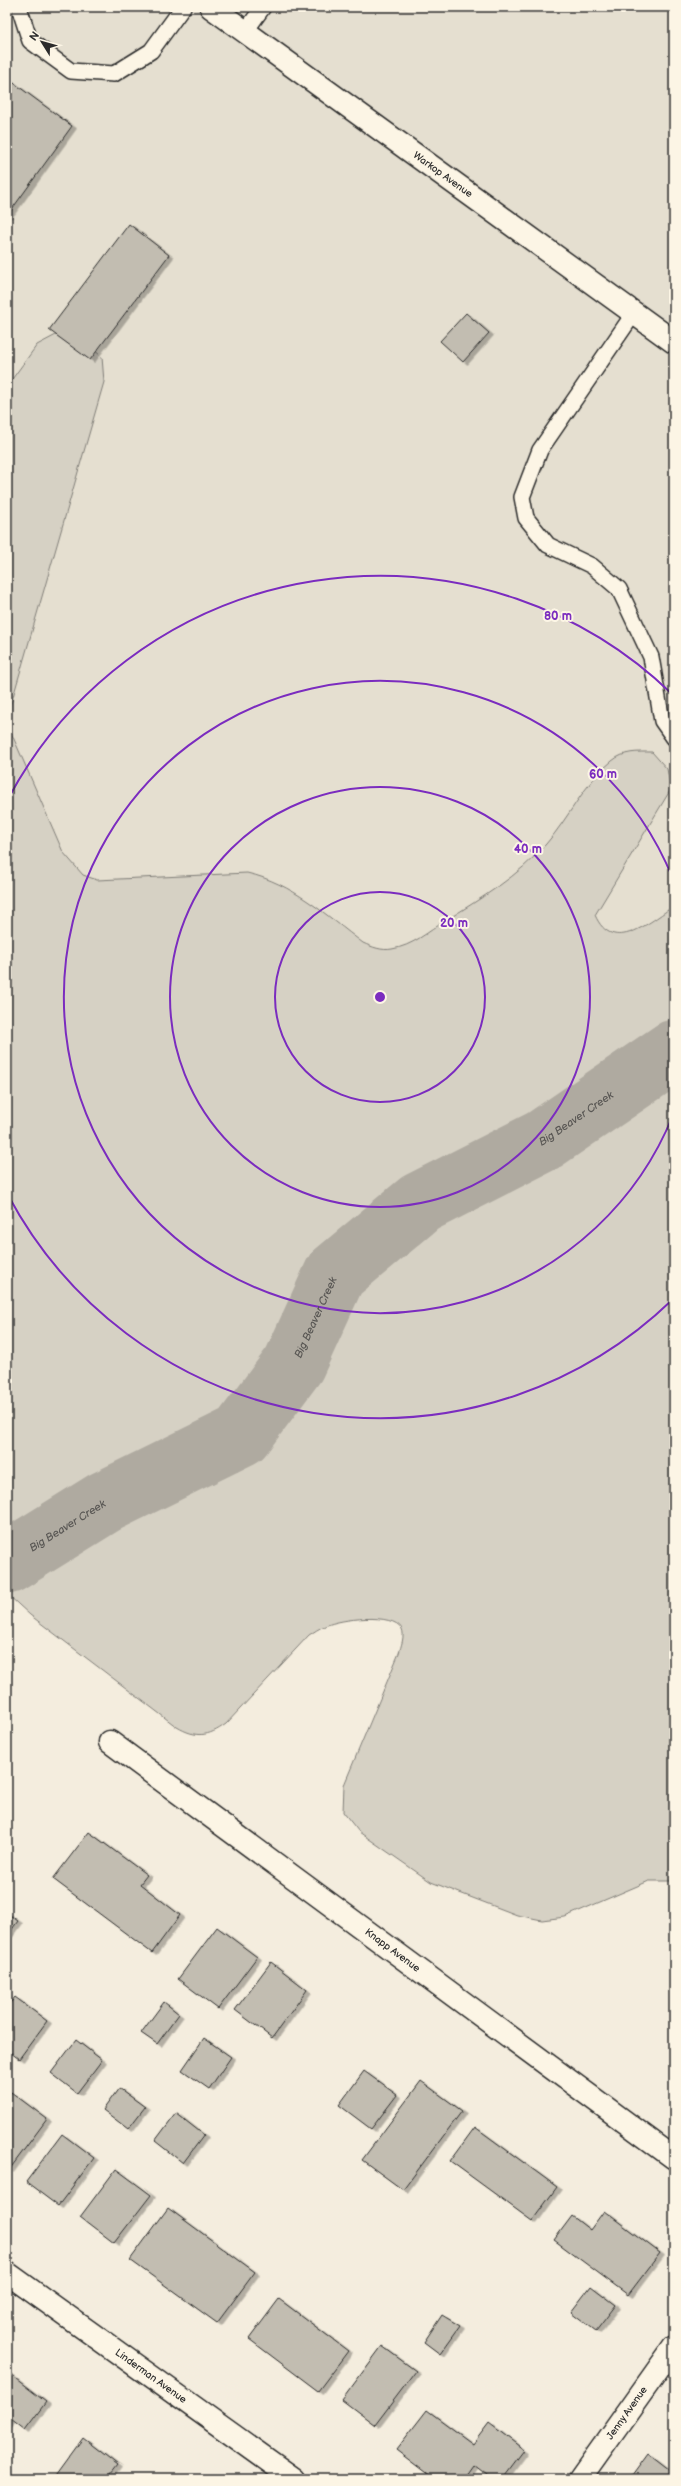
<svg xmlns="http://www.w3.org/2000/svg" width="681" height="2486" font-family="'Balsamiq Sans',sans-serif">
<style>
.built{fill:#e5dfd0}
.green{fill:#d6d1c4;stroke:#807e78}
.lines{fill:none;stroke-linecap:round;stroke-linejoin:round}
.river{stroke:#afaaa0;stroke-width:63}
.building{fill:#c2bdb1;stroke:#2b2b2b;filter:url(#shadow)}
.service-casing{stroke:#2b2b2b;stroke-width:18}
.minor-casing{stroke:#2b2b2b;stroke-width:25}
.service{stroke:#fcf5e5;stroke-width:15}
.minor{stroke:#fcf5e5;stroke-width:22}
.ring{fill:none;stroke:#7b2cbf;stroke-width:2}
.labels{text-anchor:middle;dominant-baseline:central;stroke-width:4;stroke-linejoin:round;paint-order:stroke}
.street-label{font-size:10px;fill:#2b2b2b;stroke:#fcf5e5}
.water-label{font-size:11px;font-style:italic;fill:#595754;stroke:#fcf5e5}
.centre{fill:#7b2cbf;stroke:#fcf5e5;stroke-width:2}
.ring-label{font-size:12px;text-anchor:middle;font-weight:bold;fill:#7b2cbf;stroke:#fcf5e5;stroke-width:4;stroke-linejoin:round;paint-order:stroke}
</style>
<defs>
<filter id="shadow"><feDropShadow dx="4.5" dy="2.5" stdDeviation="0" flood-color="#0004"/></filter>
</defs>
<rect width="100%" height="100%" fill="#f4edde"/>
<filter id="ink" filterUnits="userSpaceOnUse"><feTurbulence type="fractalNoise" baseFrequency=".025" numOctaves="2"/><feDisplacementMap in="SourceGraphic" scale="8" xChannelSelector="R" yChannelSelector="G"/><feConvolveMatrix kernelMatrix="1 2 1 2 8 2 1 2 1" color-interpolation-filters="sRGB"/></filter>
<g filter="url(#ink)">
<!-- built -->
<polygon class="built" points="7,7 674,7 674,916 7,1401 7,332 10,329 7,327"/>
<!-- green -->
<path class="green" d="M56,335H78L102,357L104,382L11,704L10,730L63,852L83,875L97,880L247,873C292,883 326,915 363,943C372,947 382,951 392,949C412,946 428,932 445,921C481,898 518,877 546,844C569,818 584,783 612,761C624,751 637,752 652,752L667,769L671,789L595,915C613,956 649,922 674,906V1881H649L565,1917L542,1920L517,1915L431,1882L359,1832L343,1812L344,1785L399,1653C401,1646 405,1636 402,1629C393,1612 340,1619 325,1626C319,1628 314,1632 309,1635L226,1724C208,1737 196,1738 177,1727L30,1615L7,1594V386L37,345Z"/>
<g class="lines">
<!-- river -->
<path class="river" id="s1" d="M7,1563L105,1502L241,1435L294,1364L335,1274L420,1203L544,1140L674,1051"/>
</g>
<!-- building -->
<g class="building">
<polygon points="7,78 72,126 7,216"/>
<polygon points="129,224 169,255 90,360 49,330"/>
<polygon points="466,313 489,333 463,362 440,341"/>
<polygon points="89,1832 147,1875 140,1884 180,1915 152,1953 53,1879"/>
<polygon points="7,1913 18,1921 7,1936"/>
<polygon points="217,1927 257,1957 218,2009 178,1979"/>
<polygon points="271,1962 307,1990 272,2038 235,2010"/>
<polygon points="15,1997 47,2021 19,2059 7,2050 7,2007"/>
<polygon points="164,2002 179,2014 157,2044 141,2033"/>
<polygon points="204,2038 231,2057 209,2089 182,2070"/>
<polygon points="76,2040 102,2060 77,2093 51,2073"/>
<polygon points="364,2071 397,2095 371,2129 339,2105"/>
<polygon points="421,2081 462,2111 403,2190 362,2160"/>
<polygon points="119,2088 145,2107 128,2129 103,2110"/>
<polygon points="11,2092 47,2119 9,2170 7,2098"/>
<polygon points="176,2113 204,2135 183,2163 155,2141"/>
<polygon points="475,2127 557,2187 532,2221 450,2161"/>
<polygon points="62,2134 94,2158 58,2206 26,2182"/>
<polygon points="116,2169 151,2195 114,2243 80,2217"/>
<polygon points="168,2208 255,2272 217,2323 130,2260"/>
<polygon points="604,2211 660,2253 628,2295 554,2240 572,2216 590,2230"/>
<polygon points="591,2286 616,2305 596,2331 571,2312"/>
<polygon points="279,2299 348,2351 318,2391 249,2339"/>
<polygon points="442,2315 460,2326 440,2354 424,2342"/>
<polygon points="382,2346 416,2371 375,2425 342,2400"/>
<polygon points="7,2372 46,2402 25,2430 11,2419 7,2425"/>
<polygon points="427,2410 473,2444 489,2423 524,2450 502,2479 491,2479 473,2465 463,2479 434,2479 396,2450"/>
<polygon points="83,2438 118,2465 107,2479 53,2479"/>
<polygon points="648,2453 674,2473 674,2479 629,2479"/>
</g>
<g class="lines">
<!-- service casing -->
<g class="service-casing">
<g id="service">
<polyline points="19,7 30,41 71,71 114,74 151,51 183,7"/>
<polyline points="245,32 263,7"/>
<polyline points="634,313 540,450 522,497 526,518 548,545 592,566 619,589 651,657 662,721 674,738"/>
</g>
</g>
<!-- minor casing -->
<g class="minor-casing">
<g id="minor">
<path id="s2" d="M211,7L674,342"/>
<path id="s3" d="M110,1742L674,2158"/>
<path id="s4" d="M7,2273L294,2479"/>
<path id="s5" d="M580,2479L674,2347"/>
</g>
</g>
<!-- service -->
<use href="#service" class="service"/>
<!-- minor -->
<use href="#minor" class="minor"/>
</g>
</g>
<!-- distance rings -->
<g class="ring">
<circle cx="380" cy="997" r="105"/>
<circle cx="380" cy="997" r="210"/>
<path d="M673 1115A316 316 0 1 1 673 879"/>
<path d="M672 1300A421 421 0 0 1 8 1195M8 799A421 421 0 0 1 672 694"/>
</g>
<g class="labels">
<!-- street labels -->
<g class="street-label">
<text stroke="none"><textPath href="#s2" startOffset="286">Warkop Avenue</textPath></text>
<text stroke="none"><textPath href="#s3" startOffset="351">Knapp Avenue</textPath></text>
<text stroke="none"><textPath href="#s4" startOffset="177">Linderman Avenue</textPath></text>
<text stroke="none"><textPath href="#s5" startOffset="81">Jenny Avenue</textPath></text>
</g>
<!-- water labels -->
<g class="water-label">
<text stroke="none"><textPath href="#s1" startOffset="743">Big Beaver Creek</textPath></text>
<text stroke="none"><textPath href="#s1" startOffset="407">Big Beaver Creek</textPath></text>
<text stroke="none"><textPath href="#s1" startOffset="71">Big Beaver Creek</textPath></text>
</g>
</g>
<circle cx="380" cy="997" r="6" class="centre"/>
<g class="ring-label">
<text x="558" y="620">80 m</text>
<text x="603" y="778">60 m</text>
<text x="528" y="853">40 m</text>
<text x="454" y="927">20 m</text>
</g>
<!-- margin -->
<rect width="681" height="2486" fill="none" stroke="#fcf5e5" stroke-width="24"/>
<rect x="12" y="12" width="657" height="2462" fill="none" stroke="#2b2b2b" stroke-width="1.5" filter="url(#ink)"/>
<!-- north arrow -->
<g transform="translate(42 42) rotate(307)" stroke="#fcf5e5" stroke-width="3" paint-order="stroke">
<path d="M0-3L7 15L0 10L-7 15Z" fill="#2b2b2b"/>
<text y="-6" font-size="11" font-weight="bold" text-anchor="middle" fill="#2b2b2b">N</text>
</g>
</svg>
